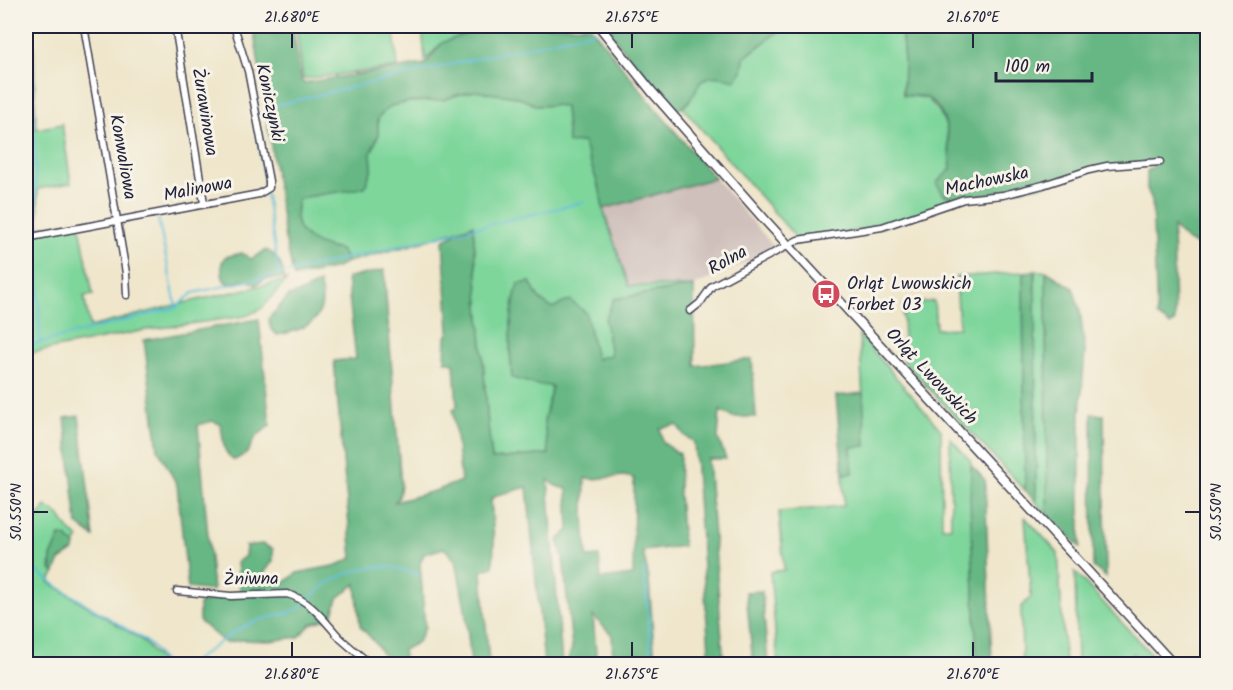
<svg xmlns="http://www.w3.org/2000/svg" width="1233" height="690" font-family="Kalam,sans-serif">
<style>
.industrial{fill:#cfc0bb}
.green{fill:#7ed69b;stroke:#507c6b;stroke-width:1.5}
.forest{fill:#66b783;stroke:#446c5f;stroke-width:1.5;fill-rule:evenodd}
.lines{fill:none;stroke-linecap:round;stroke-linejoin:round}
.stream{stroke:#5cbcda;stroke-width:2}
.street-casing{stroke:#413f51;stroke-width:9}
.secondary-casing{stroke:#413f51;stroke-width:11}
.street{stroke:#fff;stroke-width:6}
.secondary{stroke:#fff;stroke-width:8}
.ticks{fill:none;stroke:#22223b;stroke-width:2}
.labels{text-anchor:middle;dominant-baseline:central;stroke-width:6;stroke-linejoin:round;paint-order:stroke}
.street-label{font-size:18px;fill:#22223b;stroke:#f7f3e8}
.poi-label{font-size:18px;fill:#22223b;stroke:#f7f3e8;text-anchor:start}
.neatline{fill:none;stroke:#22223b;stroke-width:2}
.ticks-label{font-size:15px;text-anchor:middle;fill:#22223b}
</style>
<rect width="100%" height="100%" fill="#f7f3e8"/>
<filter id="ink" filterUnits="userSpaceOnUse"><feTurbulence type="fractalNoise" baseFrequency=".0167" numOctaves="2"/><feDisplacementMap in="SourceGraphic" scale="12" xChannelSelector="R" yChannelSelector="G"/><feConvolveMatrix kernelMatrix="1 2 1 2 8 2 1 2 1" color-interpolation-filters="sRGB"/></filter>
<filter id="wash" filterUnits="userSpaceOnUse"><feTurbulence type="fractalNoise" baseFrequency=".008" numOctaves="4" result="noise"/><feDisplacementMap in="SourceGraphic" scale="24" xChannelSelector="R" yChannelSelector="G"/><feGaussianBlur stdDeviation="1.35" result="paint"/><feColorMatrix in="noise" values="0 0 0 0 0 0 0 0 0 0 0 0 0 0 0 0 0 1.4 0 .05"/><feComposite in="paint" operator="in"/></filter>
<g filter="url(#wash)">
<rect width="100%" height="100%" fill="#efe6cb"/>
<!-- industrial -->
<polygon class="industrial" points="715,178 776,249 694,286 629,286 603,209"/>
<!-- green -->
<g class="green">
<polygon points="26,26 33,26 36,129 62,124 71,183 38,189 39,227 79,221 93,295 84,296 90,327 175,305 287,280 261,309 246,316 146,330 26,354"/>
<polygon points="296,26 393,26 398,67 303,79"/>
<polygon points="422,26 473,26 471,32 442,43 425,60"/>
<path d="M789,26H901L904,61L903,95L927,98L939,111L946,126L951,169L964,199L882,227L798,240L683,108C689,100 691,94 696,87C706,72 726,74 742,71L744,58L776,33Z"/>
<path d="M476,91L517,97L538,106L556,105L565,107L568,142L583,141L600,190L603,209L629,286H694L614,299L605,320L611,355L595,359L552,308L539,299L530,282L511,323L510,352L512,378L538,385H552L544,422L549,454L492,459L488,426L473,225L419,243L347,262L341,250C326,248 301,241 297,223C295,216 297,206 298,198L365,187L372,168L371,153L378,136V117L390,106L410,102L444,100L457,95Z"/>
<polygon points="1035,271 1046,271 1047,514 1036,502"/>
<polygon points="1023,272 1025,490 904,362 903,305 934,301 936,329 959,328 956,277"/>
<polygon points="859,334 941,430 942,527 951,527 950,438 971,461 972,536 977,664 778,664 770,572 784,570 779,512 844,506 843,474 853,473 851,447 866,446"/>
<polygon points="46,506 59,515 69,530 79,538 75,545 66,537 60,536 51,557 50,569 55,572 49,582 142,640 163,664 26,664 26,535"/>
<polygon points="1025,517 1058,553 1065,664 1022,664 1021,607 1031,597"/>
<polygon points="1075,572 1160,664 1144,664 1133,653 1130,664 1077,664"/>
</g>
<!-- forest -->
<g class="forest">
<path d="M253,26H292L301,79L303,83L425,64L442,43L471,32L473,26H590L655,108L715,178L603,209L600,190L583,142L568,143L565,107L556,105L538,106L517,97L475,91L457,95L444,100L410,102L390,106L378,118V136L371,153L372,168L365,187C343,193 321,193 298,199C297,206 295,216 297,223C301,240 326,248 341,250L347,262L337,268L294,277L285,239Z"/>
<path d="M606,26H789L776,33L744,58L742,71L735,80C687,66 706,97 677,110L622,48Z"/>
<path d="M901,26H1207V243C1190,248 1184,237 1173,227L1175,321L1170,325L1157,316L1152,200L1147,189V171L1158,163L1107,166L1043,185L964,199L944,195L936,183L951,169C949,147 950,110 927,98C921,95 910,96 903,95L904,61Z"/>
<path d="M473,225L488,426L492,459L549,454L544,422L552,386L538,385L512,378C509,347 509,314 518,284L530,282L539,299L552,308L570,300L586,313L596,359L611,355L605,320L614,299L694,286L695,366L752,359L756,417H733L720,411L718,438L726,459H708L724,664H710L694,442L685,436L677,425L660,428L663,443L680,454L679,493L683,546L643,551L649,579L655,664H613L612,635L593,616L597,664H566L572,648L563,557L558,540L569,530L567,489L556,486L548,480L562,664H544L527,487L498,495L491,499L494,541L493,567L482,571L489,664H471L465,608L456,561L444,548L424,554L420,563L425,627L418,642L403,650L405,664H388L377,645L360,626L356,584L338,598L332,617L311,624L299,637L270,641L241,640L225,643L199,621V604L240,591L237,562L245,556L246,546L262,544L273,549V561L264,573L266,584L284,583L297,573L338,565L352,558L334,361L356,359L347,278L384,270L401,485L399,497L395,502L438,490L461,481L453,410L457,407L454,363L445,361L446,337L449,331L443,240ZM624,476L634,478L633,575L601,579L599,556L587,557L584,516L585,478L593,479Z"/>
<path d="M266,250C276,254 284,267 284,278L265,279L256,285C242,272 223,297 222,271C221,265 221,263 225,257L242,253L251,259Z"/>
<polygon points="1035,271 1036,502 1025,490 1023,272"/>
<polygon points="1046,271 1073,288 1080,310 1085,351 1080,415 1080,547 1047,514"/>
<path d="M319,283C330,318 308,330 277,335L270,327L269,318L289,296L302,292Z"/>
<path d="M259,319L270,425L255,438L247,453L235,460C220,453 225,438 220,424L213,421L198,425L213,591L188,588L177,485L158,449L144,340Z"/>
<polygon points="863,393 866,446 851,447 853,473 843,474 836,396"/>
<polygon points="1092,414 1104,415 1106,577 1093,567"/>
<polygon points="79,416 94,537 77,524 65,418"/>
<polygon points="26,426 32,454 34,484 26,476"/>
<polygon points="971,465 985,480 992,664 977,664 970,500"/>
<polygon points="60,536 66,537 75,545 74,551 60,560 55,572 52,571 51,557"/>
<polygon points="762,591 768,664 753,664 746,592"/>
</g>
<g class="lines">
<!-- stream -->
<g class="stream">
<polyline points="31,26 37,231"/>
<polyline points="267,107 596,31"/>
<polyline points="254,114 265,186"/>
<polyline points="266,194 279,274"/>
<polyline points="158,218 176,306"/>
<polyline points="37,240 40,342"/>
<polyline points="289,272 584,202"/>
<polyline points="26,346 175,308 193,293 284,273"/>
<polyline points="26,563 54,584 143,639 153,648 165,664"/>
<polyline points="644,569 652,664"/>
<path d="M310,598C328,579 360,565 387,567C397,567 408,572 419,575"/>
<path d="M190,664C211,650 231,631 254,622C271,615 289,616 304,605"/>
</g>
</g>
</g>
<g filter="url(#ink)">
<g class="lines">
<!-- street casing -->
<g class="street-casing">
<g id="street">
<polyline points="84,26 126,273 127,295"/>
<polyline points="175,26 204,203"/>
<polyline points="26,238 259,194 269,188 269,181 248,71 234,26"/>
<polyline points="690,311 700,303 712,286 798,240 882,227 964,199 1003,195 1043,185 1089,170 1107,166 1160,162"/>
<path d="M177,591L231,596L287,594C311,600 325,622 341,639C351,648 361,656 370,664"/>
</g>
</g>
<!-- secondary casing -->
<g class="secondary-casing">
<polyline id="secondary" points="599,26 653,93 765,220 1173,664"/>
</g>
<!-- street -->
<use href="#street" class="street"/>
<!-- secondary -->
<use href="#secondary" class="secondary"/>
</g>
</g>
<!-- ticks -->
<path class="ticks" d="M292,33V48M632,33V48M973,33V48M33,512H48M1185,512H1200M292,642V657M632,642V657M973,642V657"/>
<!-- icons -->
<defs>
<g id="bus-disc" transform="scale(1.5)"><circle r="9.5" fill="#d1495b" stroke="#f7f3e8"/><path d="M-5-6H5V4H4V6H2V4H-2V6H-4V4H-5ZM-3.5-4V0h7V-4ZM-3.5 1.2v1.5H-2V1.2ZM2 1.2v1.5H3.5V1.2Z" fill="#fff"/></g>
</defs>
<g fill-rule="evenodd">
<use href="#bus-disc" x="826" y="294"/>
</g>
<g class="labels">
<!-- street labels -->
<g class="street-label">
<text transform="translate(269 103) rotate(78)">Koniczynki</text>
<text transform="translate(204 112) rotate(81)">Żurawinowa</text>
<text transform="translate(122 157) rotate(80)">Konwaliowa</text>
<text transform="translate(987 182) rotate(-12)">Machowska</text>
<text transform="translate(198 190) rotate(-11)">Malinowa</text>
<text transform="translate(728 261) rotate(-29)">Rolna</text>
<text transform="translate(931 377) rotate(47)">Orląt Lwowskich</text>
<text transform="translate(251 580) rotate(-1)">Żniwna</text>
</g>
<!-- poi labels -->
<g class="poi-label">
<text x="847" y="284">Orląt Lwowskich<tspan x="847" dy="21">Forbet 03</tspan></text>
</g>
</g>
<!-- margin -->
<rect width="1233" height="690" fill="none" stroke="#f7f3e8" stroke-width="66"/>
<!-- scale -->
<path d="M996 72v9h96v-9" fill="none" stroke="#22223b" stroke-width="3"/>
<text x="1005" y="72" font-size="18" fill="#22223b" stroke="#f7f3e8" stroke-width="4.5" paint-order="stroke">100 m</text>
<rect x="33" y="33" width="1167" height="624" class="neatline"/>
<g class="ticks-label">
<text x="292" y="22">21.680°E</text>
<text x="632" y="22">21.675°E</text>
<text x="973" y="22">21.670°E</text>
<text transform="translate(1216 512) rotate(-90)" y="5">50.550°N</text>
<text transform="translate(16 512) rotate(-90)" y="5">50.550°N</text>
<text x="292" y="679">21.680°E</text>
<text x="632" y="679">21.675°E</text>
<text x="973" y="679">21.670°E</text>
</g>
</svg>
